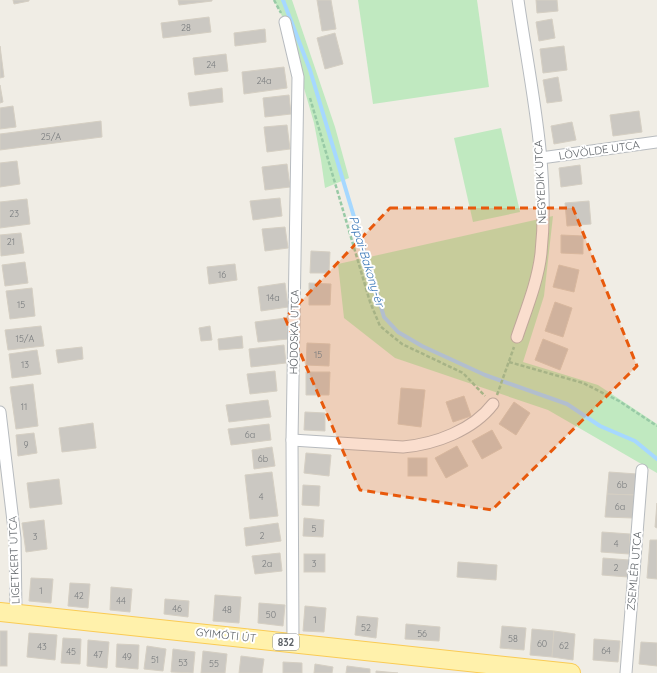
<svg xmlns="http://www.w3.org/2000/svg" width="657" height="673" font-family="Quicksand,sans-serif">
<style>
.green{fill:#c0e9c0}
.lines{fill:none;stroke-linecap:round;stroke-linejoin:round}
.stream{stroke:#a6d8ff;stroke-width:4}
.building{fill:#cbc8c2;stroke:#d5cfc3}
.street-casing{stroke:#b7bbbf;stroke-width:13}
.primary-casing{stroke:#facb54;stroke-width:20}
.path{stroke:#98caa6;stroke-width:2.5;stroke-dasharray:4 2;stroke-linecap:butt}
.street{stroke:#fff;stroke-width:11}
.primary{stroke:#fff1ab;stroke-width:18}
.marked{fill:#e8590c;fill-opacity:0.2;stroke:#e8590c;stroke-width:3;stroke-dasharray:8 5;stroke-linejoin:round}
.labels{text-anchor:middle;dominant-baseline:central;stroke-width:4;stroke-linejoin:round;paint-order:stroke}
.number-label{font-size:9px;fill:#787b7d}
.shield{fill:#fff;stroke:#8d9094;stroke-width:1}
.shield-label{font-size:10px;font-weight:bold;fill:#5c6166}
.street-label{font-size:11px;fill:#5c6166;stroke:#fff}
.water-label{font-size:12px;font-style:italic;fill:#3b78b8;stroke:#fff}
</style>
<rect width="100%" height="100%" fill="#f0ede5"/>
<!-- green -->
<g class="green">
<polygon points="274,0 292,0 335,127 349,178 325,188 321,160 314,123 285,22"/>
<polygon points="358,0 477,0 489,87 373,104"/>
<polygon points="501,128 520,212 473,222 454,138"/>
<polygon points="553,216 544,296 523,362 598,385 657,424 657,473 548,410 395,358 344,318 338,264"/>
</g>
<g class="lines">
<!-- stream -->
<polyline class="stream" points="283,0 310,70 384,317 398,332 422,346 485,375 567,404 600,426 635,441 657,459"/>
</g>
<!-- building -->
<g class="building">
<polygon points="13,0 29,0 29,1 14,4"/>
<polygon points="178,0 212,0 212,1 179,5"/>
<polygon points="317,0 331,0 336,29 322,31"/>
<polygon points="536,0 557,0 558,11 537,13"/>
<polygon points="209,17 211,32 163,38 161,23"/>
<polygon points="552,19 555,38 539,41 536,22"/>
<polygon points="265,29 266,42 235,46 234,33"/>
<polygon points="335,33 343,64 325,69 317,38"/>
<polygon points="0,46 4,77 0,78"/>
<polygon points="564,46 567,70 543,73 540,49"/>
<polygon points="226,54 228,71 195,75 193,58"/>
<polygon points="284,67 287,88 244,94 242,72"/>
<polygon points="558,77 562,101 547,103 543,80"/>
<polygon points="0,85 3,102 0,103"/>
<polygon points="222,88 223,102 190,106 188,93"/>
<polygon points="289,95 291,114 265,117 263,98"/>
<polygon points="13,106 16,127 0,129 0,108"/>
<polygon points="639,111 642,132 613,136 610,115"/>
<polygon points="101,121 102,137 0,150 0,134"/>
<polygon points="572,122 576,140 554,144 551,126"/>
<polygon points="287,125 290,149 267,152 264,127"/>
<polygon points="17,161 20,184 0,187 0,163"/>
<polygon points="287,164 290,187 265,190 262,167"/>
<polygon points="580,165 582,184 561,187 559,168"/>
<polygon points="280,198 282,216 253,220 250,201"/>
<polygon points="27,199 30,224 0,228 0,202"/>
<polygon points="589,201 591,224 567,226 565,203"/>
<polygon points="285,227 288,248 265,251 262,229"/>
<polygon points="21,233 24,253 1,256 0,235"/>
<polygon points="561,235 583,236 583,254 561,253"/>
<polygon points="311,251 330,252 329,273 310,273"/>
<polygon points="25,262 28,283 5,286 2,265"/>
<polygon points="235,264 237,280 209,284 207,267"/>
<polygon points="559,265 579,270 574,292 553,287"/>
<polygon points="285,283 288,307 261,311 258,287"/>
<polygon points="309,283 331,284 330,305 309,305"/>
<polygon points="32,288 35,316 10,319 6,291"/>
<polygon points="555,302 572,308 563,337 545,331"/>
<polygon points="286,318 288,339 258,342 255,322"/>
<polygon points="41,326 44,346 8,350 5,330"/>
<polygon points="210,326 212,340 201,341 199,328"/>
<polygon points="242,336 243,348 219,350 218,339"/>
<polygon points="543,339 568,349 560,370 535,360"/>
<polygon points="307,343 330,344 329,366 306,365"/>
<polygon points="284,345 286,363 251,367 249,349"/>
<polygon points="82,347 83,359 58,363 56,350"/>
<polygon points="37,350 41,374 12,378 9,354"/>
<polygon points="275,371 277,391 250,394 247,374"/>
<polygon points="306,372 330,372 329,395 306,395"/>
<polygon points="33,384 38,426 16,429 10,387"/>
<polygon points="401,388 425,390 421,427 398,424"/>
<polygon points="464,396 471,416 453,422 446,402"/>
<polygon points="268,400 271,417 229,422 226,405"/>
<polygon points="514,402 530,413 516,435 499,424"/>
<polygon points="305,412 325,413 325,431 304,430"/>
<polygon points="93,423 96,448 62,452 59,428"/>
<polygon points="269,424 271,440 231,445 228,429"/>
<polygon points="492,430 502,448 482,459 472,441"/>
<polygon points="34,433 37,453 18,456 16,435"/>
<polygon points="457,446 468,466 446,478 435,458"/>
<polygon points="272,447 275,466 254,469 252,450"/>
<polygon points="306,453 331,455 329,476 304,473"/>
<rect x="408" y="458" width="19" height="18"/>
<polygon points="272,472 278,516 250,519 245,475"/>
<polygon points="609,472 637,474 635,495 607,494"/>
<polygon points="59,479 62,504 30,508 27,483"/>
<polygon points="303,485 320,486 319,506 302,505"/>
<polygon points="607,494 635,495 633,518 605,517"/>
<polygon points="657,503 657,528 655,527"/>
<polygon points="304,518 324,520 323,537 303,536"/>
<polygon points="44,520 47,549 26,552 22,523"/>
<polygon points="278,523 281,541 246,546 244,528"/>
<polygon points="602,532 630,534 629,554 601,552"/>
<polygon points="650,540 657,540 657,579 647,578"/>
<polygon points="280,553 282,571 255,574 252,556"/>
<rect x="304" y="554" width="21" height="18"/>
<polygon points="603,558 629,560 628,577 602,575"/>
<polygon points="458,562 497,565 496,580 457,577"/>
<polygon points="31,578 53,579 51,603 29,601"/>
<polygon points="70,583 90,584 88,608 68,606"/>
<polygon points="111,587 132,589 130,612 110,610"/>
<polygon points="215,595 241,597 239,623 213,621"/>
<polygon points="165,599 189,601 188,617 164,614"/>
<polygon points="259,603 285,605 283,626 258,623"/>
<polygon points="305,606 326,608 324,632 303,631"/>
<polygon points="357,616 378,618 376,638 355,635"/>
<polygon points="406,624 440,627 439,641 405,639"/>
<polygon points="502,626 526,628 524,650 500,648"/>
<polygon points="532,629 554,631 552,657 530,655"/>
<rect x="0" y="631" width="7" height="35"/>
<polygon points="554,631 575,634 573,660 552,657"/>
<polygon points="29,633 57,635 55,660 27,657"/>
<polygon points="63,638 81,639 80,664 61,663"/>
<polygon points="594,639 620,641 618,662 593,660"/>
<polygon points="88,640 109,642 107,668 87,666"/>
<polygon points="641,642 657,643 657,666 639,664"/>
<polygon points="117,644 139,645 138,669 116,667"/>
<polygon points="147,646 166,649 163,671 144,669"/>
<polygon points="173,649 195,652 193,673 171,672"/>
<polygon points="203,651 227,654 225,673 201,673"/>
<polygon points="241,656 264,659 262,673 239,673"/>
<polygon points="283,662 302,663 302,673 283,673"/>
<polygon points="315,664 333,667 332,673 314,673"/>
<polygon points="347,666 370,669 370,673 346,673"/>
<polygon points="376,671 398,673 376,673"/>
</g>
<g class="lines">
<!-- street casing -->
<g class="street-casing">
<g id="street">
<polyline points="285,22 298,77 292,440 293,643"/>
<polyline points="541,158 657,142"/>
<path d="M517,337C526,310 538,281 541,253C550,169 530,83 518,0"/>
<polyline points="0,412 15,538 16,613"/>
<path d="M292,440L403,447C436,444 473,430 493,404"/>
<polyline points="626,673 642,470"/>
</g>
</g>
<!-- primary casing -->
<g class="primary-casing">
<polyline id="primary" points="0,612 571,673"/>
</g>
<!-- path -->
<g class="path">
<polyline points="274,0 281,13"/>
<polyline points="310,98 370,302 380,326 402,344 463,373 485,396"/>
<polyline points="509,362 583,383 619,401 657,426"/>
<polyline points="497,395 514,347"/>
</g>
<!-- street -->
<use href="#street" class="street"/>
<!-- primary -->
<use href="#primary" class="primary"/>
</g>
<!-- marked area -->
<path class="marked" d="M390,208H573L637,366L492,510L360,490L285,318Z"/>
<g class="labels">
<!-- number labels -->
<g class="number-label">
<text x="186" y="27">28</text>
<text x="211" y="64">24</text>
<text x="264" y="80">24a</text>
<text x="51" y="136">25/A</text>
<text x="14" y="213">23</text>
<text x="11" y="241">21</text>
<text x="222" y="274">16</text>
<text x="273" y="297">14a</text>
<text x="21" y="304">15</text>
<text x="25" y="338">15/A</text>
<text x="318" y="354">15</text>
<text x="25" y="364">13</text>
<text x="24" y="406">11</text>
<text x="250" y="434">6a</text>
<text x="26" y="444">9</text>
<text x="263" y="458">6b</text>
<text x="622" y="484">6b</text>
<text x="261" y="496">4</text>
<text x="620" y="506">6a</text>
<text x="314" y="528">5</text>
<text x="262" y="535">2</text>
<text x="35" y="536">3</text>
<text x="616" y="543">4</text>
<text x="267" y="563">2a</text>
<text x="314" y="563">3</text>
<text x="616" y="567">2</text>
<text x="41" y="590">1</text>
<text x="79" y="595">42</text>
<text x="121" y="600">44</text>
<text x="177" y="608">46</text>
<text x="227" y="609">48</text>
<text x="271" y="614">50</text>
<text x="315" y="619">1</text>
<text x="366" y="627">52</text>
<text x="422" y="633">56</text>
<text x="513" y="638">58</text>
<text x="542" y="643">60</text>
<text x="564" y="645">62</text>
<text x="42" y="646">43</text>
<text x="606" y="650">64</text>
<text x="71" y="651">45</text>
<text x="98" y="654">47</text>
<text x="127" y="656">49</text>
<text x="155" y="659">51</text>
<text x="183" y="662">53</text>
<text x="214" y="663">55</text>
</g>
<!-- shield labels -->
<rect class="shield" x="273" y="634" width="26" height="16" rx="3"/>
<g class="shield-label">
<text x="286" y="642">832</text>
</g>
<!-- street labels -->
<g class="street-label">
<text transform="translate(599 150) rotate(-8)">LÖVÖLDE UTCA</text>
<text transform="translate(540 182) rotate(-93)">NEGYEDIK UTCA</text>
<text transform="translate(294 332) rotate(-89)">HÓDOSKA UTCA</text>
<text transform="translate(14 560) rotate(-92)">LIGETKERT UTCA</text>
<text transform="translate(634 571) rotate(-85)">ZSEMLÉR UTCA</text>
<text transform="translate(226 635) rotate(6)">GYIMÓTI ÚT</text>
</g>
<!-- water labels -->
<g class="water-label">
<text transform="translate(367 261) rotate(73)">Pápai-Bakony-ér</text>
</g>
</g>
</svg>
